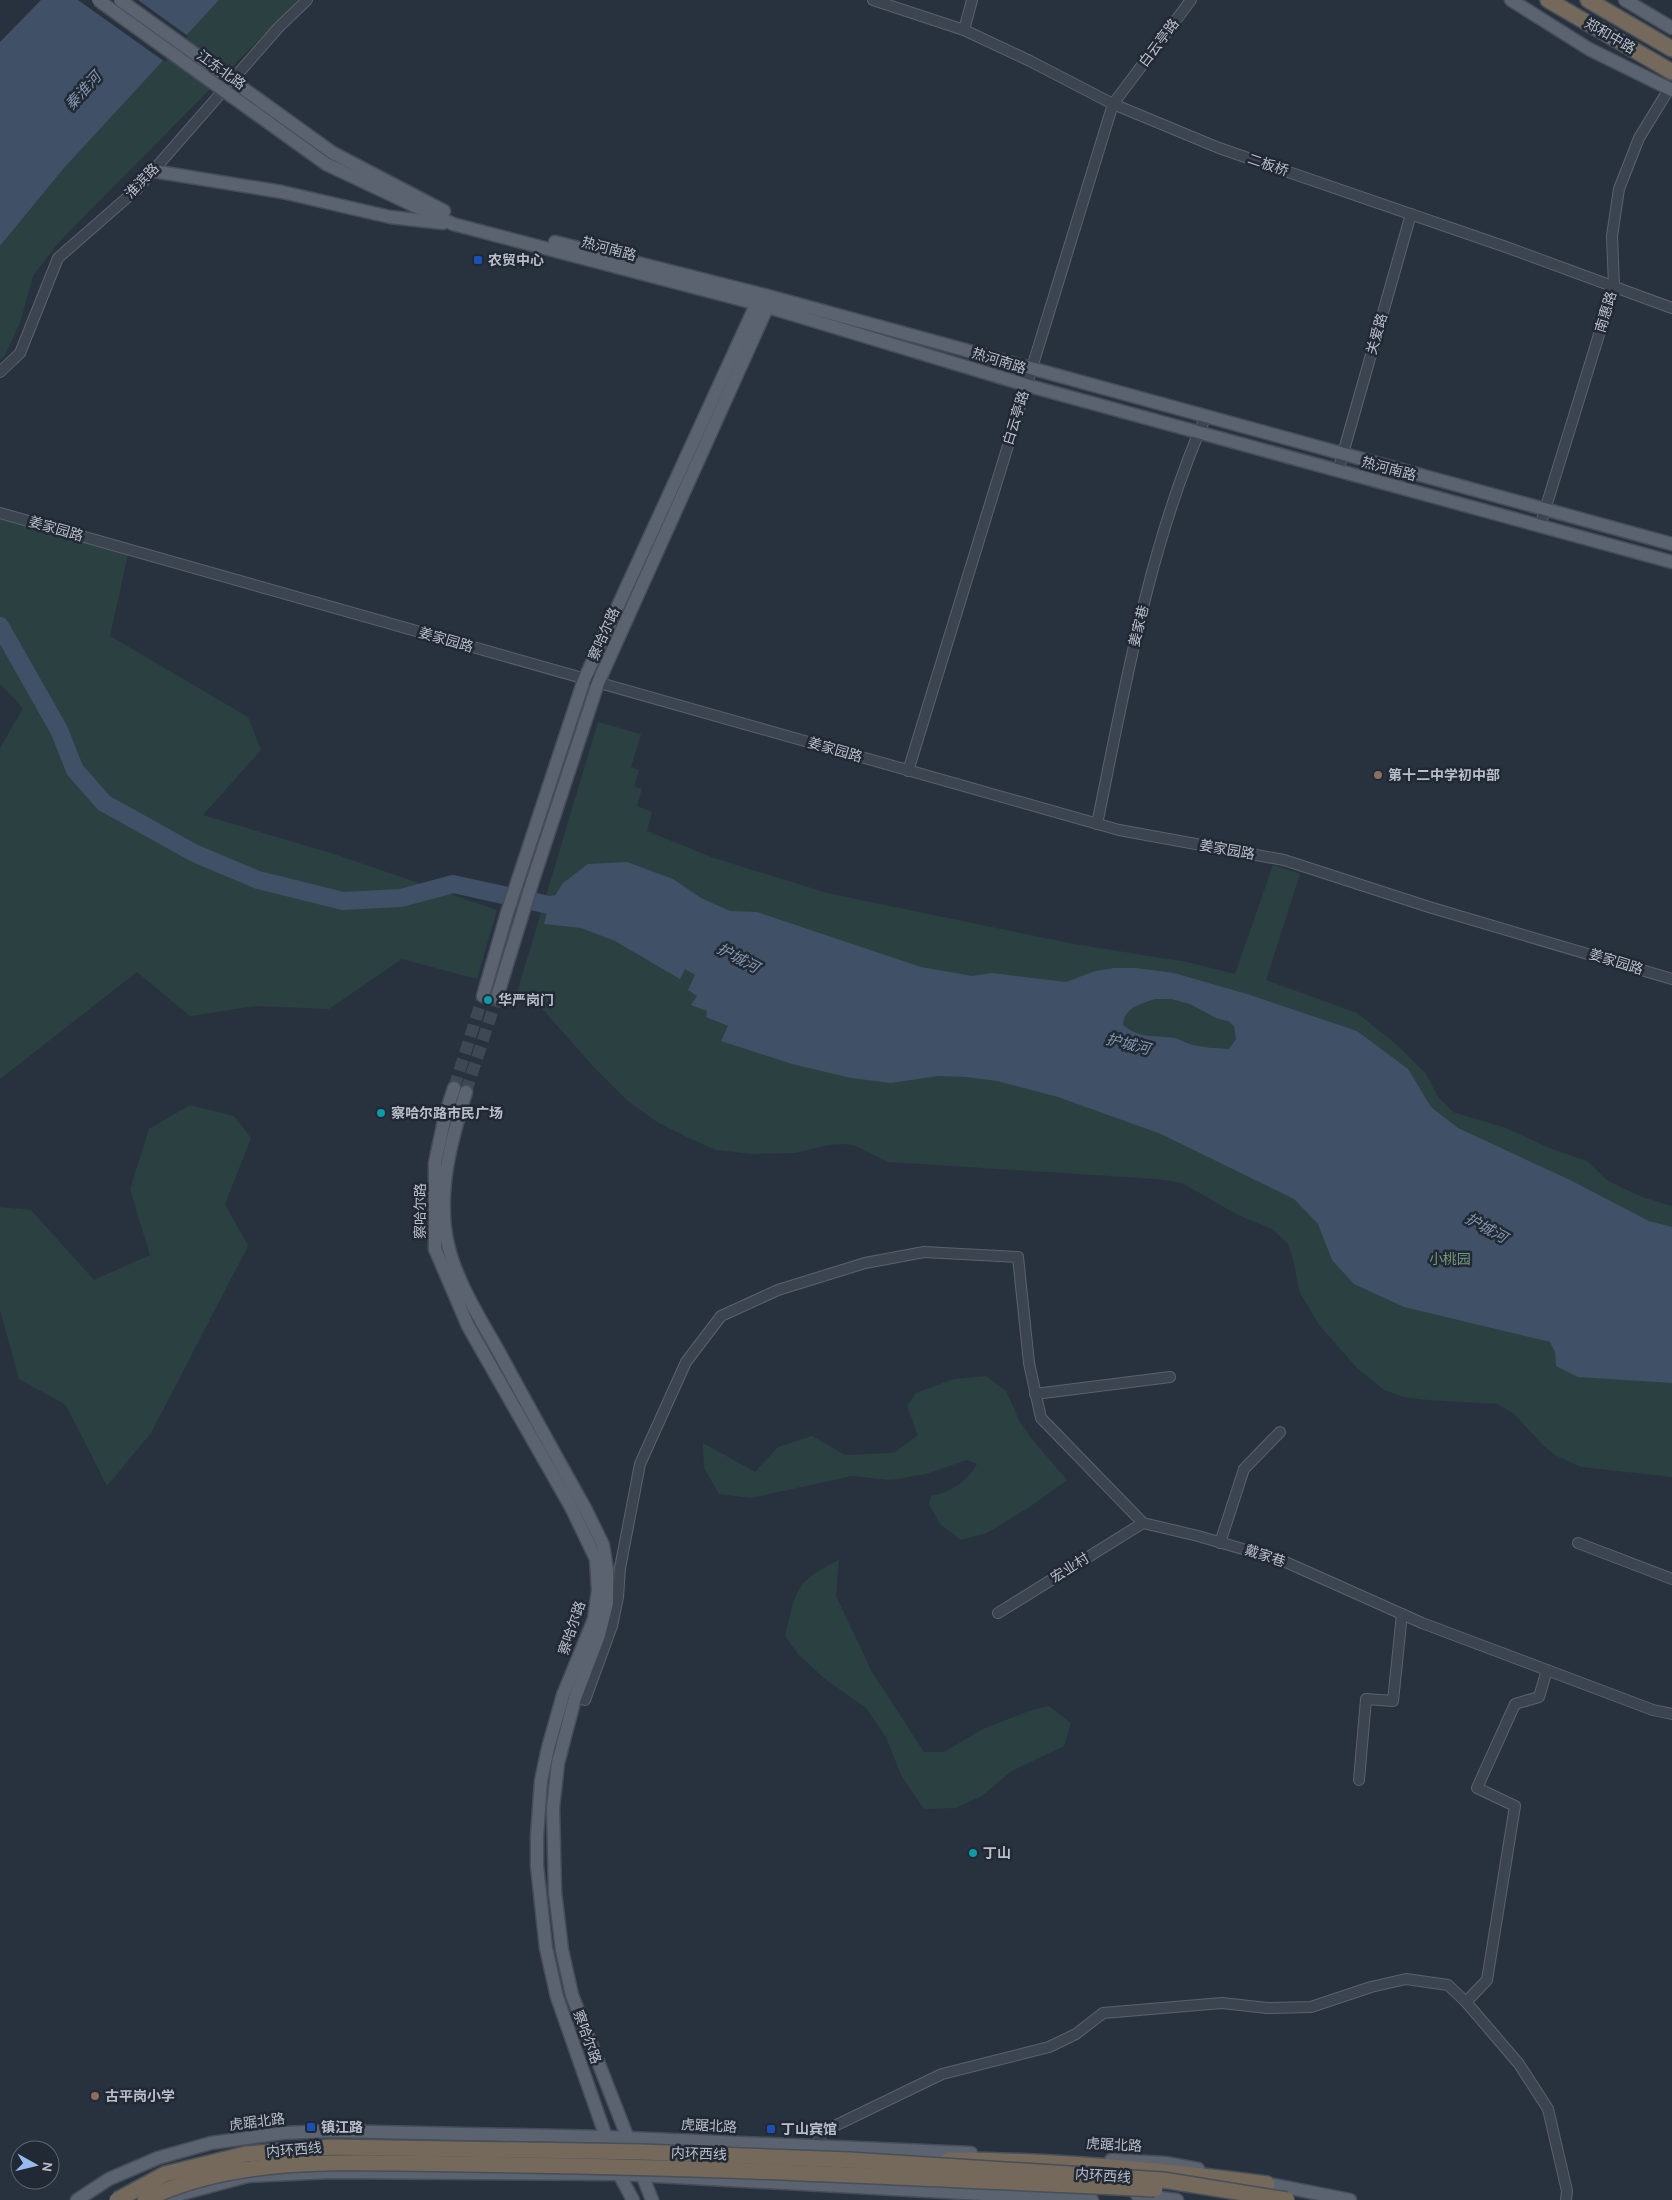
<svg xmlns="http://www.w3.org/2000/svg" width="1672" height="2200" font-family="Karla,'Noto Sans SC',sans-serif">
<style>
.green{fill:#2b4041}
.water{fill:#405066;fill-rule:evenodd}
.pier{fill:#28323f}
.lines{fill:none;stroke-linecap:round;stroke-linejoin:round}
.river{stroke:#405066;stroke-width:18}
.major-tunnel{stroke:#3e4754;stroke-width:12;stroke-dasharray:12 6;stroke-linecap:butt}
.minor-casing{stroke:#5a626c;stroke-width:12}
.major-casing{stroke:#464d58;stroke-width:15}
.highway-casing{stroke:#474f59;stroke-width:18}
.minor{stroke:#3c444f;stroke-width:10}
.major{stroke:#5a636f;stroke-width:12}
.highway{stroke:#74695a;stroke-width:15}
.major-bridge-casing{stroke:#464d58;stroke-width:15;stroke-linecap:butt}
.highway-bridge-casing{stroke:#474f59;stroke-width:18;stroke-linecap:butt}
.major-bridge{stroke:#5a636f;stroke-width:12}
.highway-bridge{stroke:#74695a;stroke-width:15}
.transit-dot{fill:#1a4fb4;stroke:#212934;stroke-width:2}
.education-dot{fill:#8d6e63;stroke:#212934;stroke-width:2}
.culture-dot{fill:#0f9aa8;stroke:#212934;stroke-width:2}
.labels{text-anchor:middle;dominant-baseline:central;stroke-width:5;stroke-linejoin:round;paint-order:stroke}
.street-label{font-size:14px;fill:#b9bfc9;stroke:#212934}
.poi-label{font-size:14px;font-weight:bold;fill:#b9bfc9;stroke:#212934;text-anchor:start}
.park-label{font-size:14px;fill:#72987a;stroke:#212934}
.water-label{font-size:15px;font-style:italic;fill:#8396ae;stroke:#212934}
</style>
<rect width="100%" height="100%" fill="#28323f"/>
<!-- green -->
<g class="green">
<polygon points="219,0 298,0 57,244 33,276 20,323 5,355 0,360 0,246 64,168"/>
<polygon points="0,513 129,550 110,636 248,717 261,750 203,815 337,855 497,910 477,979 402,959 329,1009 256,1006 190,1016 137,972 0,1079 0,748 23,708 0,684"/>
<polygon points="598,722 641,734 631,767 639,770 634,787 642,789 637,806 652,812 647,831 714,858 827,893 1074,944 1187,962 1235,974 1273,865 1300,874 1266,980 1357,1013 1397,1045 1425,1073 1439,1098 1453,1112 1506,1128 1552,1149 1587,1161 1608,1181 1642,1197 1672,1206 1672,1477 1581,1467 1555,1455 1543,1445 1513,1413 1497,1404 1428,1400 1404,1397 1384,1390 1357,1368 1319,1325 1299,1291 1293,1259 1288,1244 1272,1229 1238,1215 1182,1183 1157,1179 888,1162 856,1146 847,1144 828,1145 795,1153 752,1154 716,1150 687,1137 657,1122 628,1101 592,1065 536,1002 516,996"/>
<polygon points="190,1105 234,1116 251,1138 225,1204 248,1246 151,1433 107,1486 66,1405 19,1379 0,1310 0,1207 31,1210 94,1280 150,1255 130,1189 149,1129"/>
<path d="M986,1376L1006,1391L1020,1422L1031,1438L1067,1480L1031,1506L987,1533L961,1540L940,1524L929,1504L931,1496C950,1493 969,1480 977,1464L967,1460L926,1474L891,1480L852,1476L751,1498L719,1494L704,1468L703,1443L755,1472L778,1447L812,1436L845,1455L894,1453L918,1435L907,1406L916,1393L954,1379Z"/>
<path d="M839,1560L836,1596L872,1672L924,1752H944L983,1729L1029,1711L1049,1706L1071,1723L1064,1746L1010,1772L982,1796L955,1808L924,1809L901,1775L886,1737L866,1708L825,1679L798,1654L785,1636C797,1589 794,1582 839,1560Z"/>
</g>
<!-- water -->
<g class="water">
<polygon points="41,0 219,0 64,168 0,246 0,42"/>
<path d="M627,862L673,879L701,898L730,911L757,912L921,967L972,976L992,973L1066,982L1095,971L1114,968H1136L1174,973L1247,994L1357,1031L1408,1069L1431,1107L1458,1128L1570,1180L1649,1221L1672,1227V1383L1578,1377L1556,1366L1555,1352L1550,1342L1404,1307L1354,1284L1332,1260L1318,1224L1294,1199L1161,1134L1058,1097L997,1081L966,1077L938,1076L891,1083L851,1078L792,1064L721,1041L728,1026L706,1017L707,1011L691,1005L697,996L688,990L695,975L685,969L680,979L615,941L581,928L544,924L549,905L563,883L588,864ZM1155,999H1171L1190,1004L1216,1018L1228,1021L1234,1026L1236,1039L1229,1049C1216,1048 1202,1048 1190,1044C1185,1043 1180,1039 1175,1038C1154,1035 1140,1039 1123,1025C1124,1007 1141,1004 1155,999Z"/>
</g>
<!-- pier -->
<polygon class="pier" points="78,0 138,0 188,36 165,62"/>
<g class="lines">
<!-- river -->
<polyline class="river" points="0,626 59,730 75,770 104,803 194,853 258,880 343,901 401,898 453,884 549,905 572,903"/>
<!-- major-tunnel -->
<g class="major-tunnel">
<polyline points="454,1088 483,996"/>
<polyline points="466,1092 497,997"/>
</g>
<!-- minor casing -->
<g class="minor-casing">
<g id="minor">
<polyline points="873,0 964,30 1030,61 1113,104 1219,148 1506,247 1672,308"/>
<polyline points="964,30 972,0"/>
<polyline points="0,372 20,353 58,258 138,188 278,28 307,0"/>
<polyline points="1338,471 1411,214"/>
<polyline points="0,513 1119,830 1284,860 1429,907 1672,979"/>
<polyline points="1540,526 1614,286 1612,236 1619,189 1639,138 1669,89"/>
<polyline points="908,771 1113,104 1191,0"/>
<path d="M1097,824C1125,688 1149,544 1206,416"/>
<polyline points="1035,1394 1170,1377"/>
<polyline points="1220,1543 1244,1469 1280,1432"/>
<polyline points="1578,1543 1672,1579"/>
<polyline points="998,1613 1143,1523"/>
<polyline points="569,1696 585,1700 612,1626 618,1597 620,1568 640,1464 686,1362 721,1316 778,1290 865,1263 924,1252 1018,1257 1029,1363 1041,1418 1143,1523 1198,1536 1281,1560 1422,1623 1653,1710 1672,1714"/>
<polyline points="1359,1780 1366,1699 1393,1701 1402,1614"/>
<polyline points="1466,2002 1487,1980 1515,1806 1477,1788 1515,1704 1539,1697 1547,1670"/>
<polyline points="817,2146 822,2132 942,2074 1049,2047 1076,2034 1103,2013 1222,2003 1267,2008 1311,2007 1371,1987 1406,1979 1448,1985 1466,2002 1519,2064 1548,2109 1567,2191 1566,2200"/>
</g>
</g>
<!-- major casing -->
<g class="major-casing">
<g id="major">
<polyline points="1511,0 1589,49 1672,90"/>
<polyline points="1625,0 1672,28"/>
<polyline points="333,153 444,211"/>
<polyline points="326,164 453,224 758,304 1026,385 1672,562"/>
<polyline points="153,171 282,192 390,217 443,223"/>
<polyline points="555,242 772,297 1672,544"/>
<polyline points="483,996 507,913 584,680 760,296"/>
<polyline points="497,997 532,883 598,683 771,299"/>
<polyline points="454,1088 445,1116 435,1163 435,1249 468,1326 571,1507 596,1559 598,1590 594,1619 563,1695 548,1748 541,1781 537,1836 537,1866 546,1948 557,1997 619,2174 633,2200"/>
<path d="M466,1092C451,1141 436,1194 448,1245C457,1283 481,1320 500,1354C528,1406 557,1458 586,1510L603,1545L607,1570V1603L599,1635L575,1698L558,1763L553,1808L555,1892L562,1950L572,1995L652,2200"/>
<polyline points="1111,2160 1165,2163 1198,2169"/>
<polyline points="1259,2182 1350,2200"/>
<polyline points="1137,2195 1177,2200"/>
<polyline points="77,2200 109,2179 158,2158 211,2143 283,2133 331,2131 606,2137 971,2153"/>
<polyline points="167,2200 181,2194 248,2176 330,2172 619,2174 1092,2200"/>
</g>
</g>
<!-- highway casing -->
<g class="highway-casing">
<g id="highway">
<polyline points="1548,0 1672,72"/>
<polyline points="1588,0 1672,49"/>
<path d="M949,2160C1055,2160 1161,2170 1267,2184"/>
</g>
</g>
<!-- minor -->
<use href="#minor" class="minor"/>
<!-- major -->
<use href="#major" class="major"/>
<!-- highway -->
<use href="#highway" class="highway"/>
<!-- major-bridge casing -->
<g class="major-bridge-casing">
<g id="major-bridge">
<polyline points="98,0 326,164"/>
<polyline points="120,0 333,153"/>
</g>
</g>
<!-- highway-bridge casing -->
<g class="highway-bridge-casing">
<g id="highway-bridge">
<polyline points="117,2200 165,2174 246,2154 331,2147 642,2152 849,2160 1163,2180 1287,2200"/>
<path d="M145,2200C222,2161 315,2162 400,2163C441,2164 482,2164 522,2165C734,2168 944,2179 1155,2189"/>
</g>
</g>
<!-- major-bridge -->
<use href="#major-bridge" class="major-bridge"/>
<!-- highway-bridge -->
<use href="#highway-bridge" class="highway-bridge"/>
</g>
<!-- markers -->
<g class="transit-dot">
<rect x="473" y="255" width="10" height="10" rx="2.5"/>
<rect x="306" y="2122" width="10" height="10" rx="2.5"/>
<rect x="766" y="2124" width="10" height="10" rx="2.5"/>
</g>
<g class="education-dot">
<circle cx="1378" cy="775" r="5"/>
<circle cx="95" cy="2096" r="5"/>
</g>
<g class="culture-dot">
<circle cx="488" cy="1000" r="5"/>
<circle cx="381" cy="1113" r="5"/>
<circle cx="973" cy="1853" r="5"/>
</g>
<g class="labels">
<!-- street labels -->
<g class="street-label">
<text transform="translate(1610 36) rotate(30)">郑和中路</text>
<text transform="translate(1159 43) rotate(-53)">白云亭路</text>
<text transform="translate(221 70) rotate(36)">江东北路</text>
<text transform="translate(1268 165) rotate(19)">二板桥</text>
<text transform="translate(142 181) rotate(-46)">淮滨路</text>
<text transform="translate(609 249) rotate(15)">热河南路</text>
<text transform="translate(1606 312) rotate(-73)">南惠路</text>
<text transform="translate(1377 334) rotate(-74)">关爱路</text>
<text transform="translate(999 361) rotate(17)">热河南路</text>
<text transform="translate(1016 418) rotate(-73)">白云亭路</text>
<text transform="translate(1389 469) rotate(15)">热河南路</text>
<text transform="translate(56 529) rotate(16)">姜家园路</text>
<text transform="translate(1139 626) rotate(-76)">姜家巷</text>
<text transform="translate(604 634) rotate(-66)">察哈尔路</text>
<text transform="translate(446 640) rotate(16)">姜家园路</text>
<text transform="translate(835 750) rotate(16)">姜家园路</text>
<text transform="translate(1227 850) rotate(10)">姜家园路</text>
<text transform="translate(1616 962) rotate(17)">姜家园路</text>
<text transform="translate(420 1211) rotate(-90)">察哈尔路</text>
<text transform="translate(1265 1556) rotate(18)">戴家巷</text>
<text transform="translate(1070 1568) rotate(-32)">宏业村</text>
<text transform="translate(572 1628) rotate(-71)">察哈尔路</text>
<text transform="translate(587 2037) rotate(70)">察哈尔路</text>
<text transform="translate(257 2122) rotate(-7)">虎踞北路</text>
<text transform="translate(709 2126) rotate(3)">虎踞北路</text>
<text transform="translate(1114 2145) rotate(3)">虎踞北路</text>
<text transform="translate(294 2150) rotate(-5)">内环西线</text>
<text transform="translate(699 2154) rotate(2)">内环西线</text>
<text transform="translate(1103 2176) rotate(4)">内环西线</text>
</g>
<!-- poi labels -->
<g class="poi-label">
<text x="488" y="260">农贸中心</text>
<text x="1388" y="775">第十二中学初中部</text>
<text x="498" y="1000">华严岗门</text>
<text x="391" y="1113">察哈尔路市民广场</text>
<text x="983" y="1853">丁山</text>
<text x="105" y="2096">古平岗小学</text>
<text x="321" y="2127">镇江路</text>
<text x="781" y="2129">丁山宾馆</text>
</g>
<!-- park labels -->
<g class="park-label">
<text x="1450" y="1259">小桃园</text>
</g>
<!-- water labels -->
<g class="water-label">
<text transform="translate(83 91) rotate(-48)">秦淮河</text>
<text transform="translate(738 958) rotate(28)">护城河</text>
<text transform="translate(1128 1044) rotate(14)">护城河</text>
<text transform="translate(1486 1228) rotate(29)">护城河</text>
</g>
</g>
<!-- north arrow -->
<g transform="translate(35 2165) rotate(98)"><circle r="24" fill="#212934" stroke="#5e6570"/>
<path d="M0-4L9 19L0 12L-9 19Z" fill="#98bbef"/>
<text y="-8" font-size="14" font-weight="bold" text-anchor="middle" fill="#b9bfc9">N</text>
</g>
</svg>
